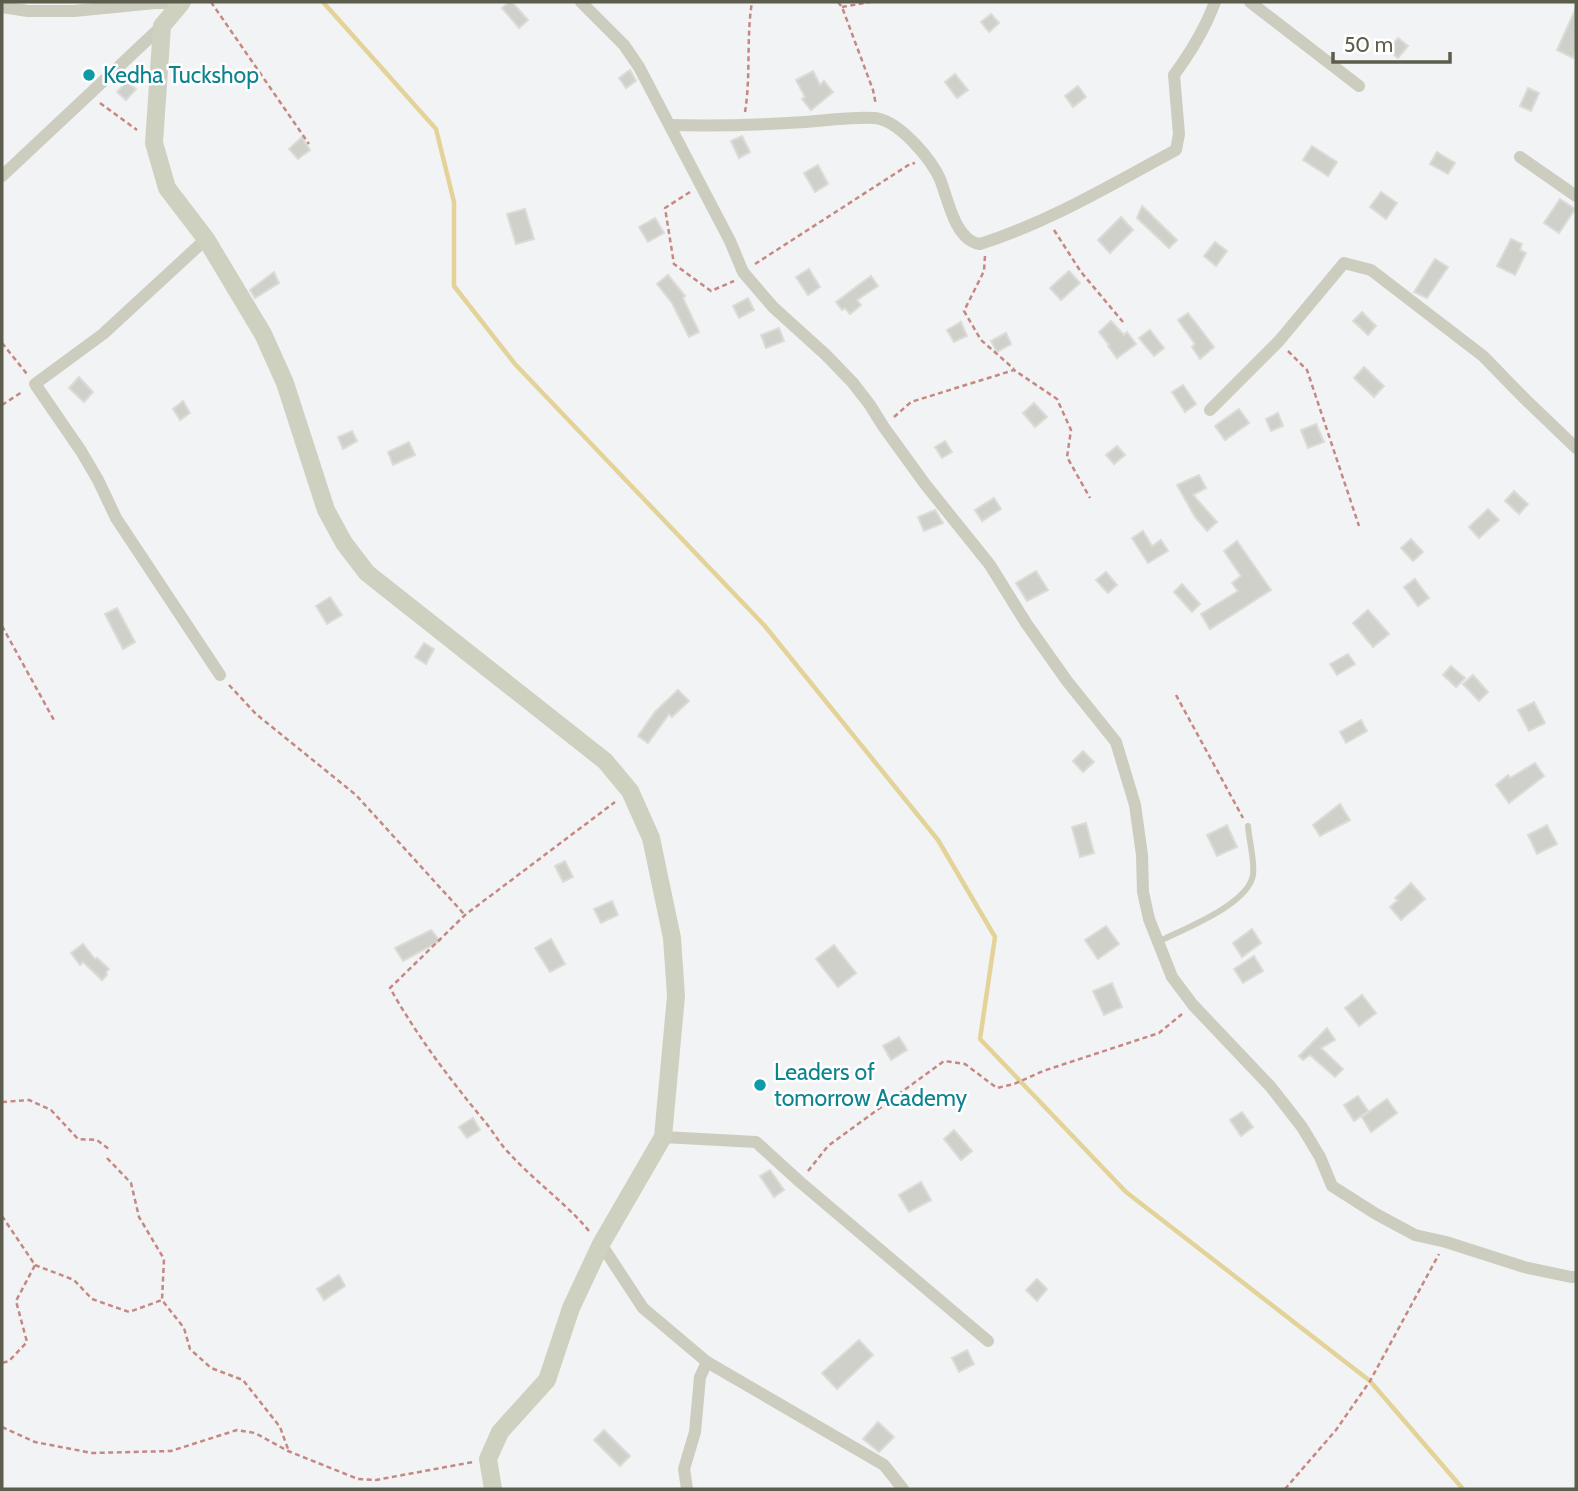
<svg xmlns="http://www.w3.org/2000/svg" width="1578" height="1491" font-family="Cabin,sans-serif">
<style>
.lines{fill:none;stroke-linecap:round;stroke-linejoin:round}
.stream{stroke:#e3d399;stroke-width:4.5}
.building{fill:#cfd0c9;stroke:#dbdcd7;stroke-width:2}
.path{stroke:#c58882;stroke-width:2.5;stroke-dasharray:5 3.5;stroke-linecap:butt}
.lane{stroke:#ccccbf;stroke-width:6}
.street{stroke:#ccccbf;stroke-width:12}
.secondary{stroke:#cfd1c0;stroke-width:18}
.culture-dot{fill:#0f9aa8;stroke:#fff;stroke-width:2.5}
.labels{text-anchor:middle;dominant-baseline:central;stroke-width:5;stroke-linejoin:round;paint-order:stroke}
.culture-label{font-size:23px;fill:#0d838f;stroke:#fff;text-anchor:start}
</style>
<rect width="100%" height="100%" fill="#f2f3f4"/>
<g class="lines">
<!-- stream -->
<polyline class="stream" points="323,2 436,129 454,202 454,286 515,364 764,625 938,840 995,937 980,1039 1126,1192 1370,1381 1463,1489"/>
</g>
<!-- building -->
<g class="building">
<polygon points="509,2 512,2 528,20 519,28 502,8"/>
<polygon points="1576,8 1576,51 1573,58 1557,50"/>
<polygon points="991,14 999,23 989,32 981,22"/>
<polygon points="1398,38 1408,46 1398,58 1388,50"/>
<polygon points="630,70 636,81 626,88 619,78"/>
<polygon points="813,71 820,85 824,81 833,92 811,110 802,99 805,97 796,80"/>
<polygon points="955,74 968,90 957,98 945,82"/>
<polygon points="127,81 136,89 126,100 117,92"/>
<polygon points="1078,86 1086,97 1073,107 1065,96"/>
<polygon points="1528,88 1539,93 1531,111 1520,106"/>
<polygon points="742,136 750,152 739,158 731,141"/>
<polygon points="302,137 310,150 298,159 289,149"/>
<polygon points="1312,146 1337,162 1328,176 1303,160"/>
<polygon points="1437,152 1455,163 1448,174 1430,164"/>
<polygon points="818,165 828,184 815,192 804,173"/>
<polygon points="1381,192 1397,203 1386,219 1370,207"/>
<polygon points="1560,199 1575,209 1559,233 1544,223"/>
<polygon points="1142,206 1177,240 1169,248 1137,218"/>
<polygon points="525,209 534,239 516,244 507,214"/>
<polygon points="1121,217 1133,230 1110,253 1098,240"/>
<polygon points="655,218 664,233 648,242 639,227"/>
<polygon points="1511,239 1522,244 1520,250 1526,253 1515,275 1497,266"/>
<polygon points="1215,242 1227,251 1216,266 1204,256"/>
<polygon points="1435,259 1448,267 1427,298 1414,292"/>
<polygon points="809,269 820,287 808,295 796,277"/>
<polygon points="1069,271 1080,283 1061,300 1050,288"/>
<polygon points="274,272 279,283 255,298 250,290"/>
<polygon points="668,275 685,296 683,298 699,332 689,337 672,303 657,284"/>
<polygon points="871,276 878,286 857,300 861,305 850,314 845,308 842,310 836,302"/>
<polygon points="748,298 754,310 739,318 733,306"/>
<polygon points="1362,312 1376,326 1368,335 1353,321"/>
<polygon points="1188,313 1214,347 1200,359 1192,347 1195,344 1178,320"/>
<polygon points="1111,321 1124,335 1127,332 1136,344 1117,358 1108,346 1109,345 1099,332"/>
<polygon points="961,322 967,336 954,342 947,330"/>
<polygon points="779,328 784,341 766,348 761,335"/>
<polygon points="1150,330 1164,348 1154,356 1139,338"/>
<polygon points="1006,333 1011,344 997,352 991,341"/>
<polygon points="1364,367 1384,386 1374,397 1354,378"/>
<polygon points="79,377 93,392 84,402 69,388"/>
<polygon points="1183,385 1196,404 1185,412 1172,392"/>
<polygon points="183,401 190,413 180,420 173,409"/>
<polygon points="1034,403 1047,417 1035,427 1023,413"/>
<polygon points="1239,409 1249,423 1225,440 1215,426"/>
<polygon points="1278,413 1283,426 1271,431 1266,419"/>
<polygon points="1316,424 1324,442 1308,448 1301,430"/>
<polygon points="352,431 357,441 343,449 338,437"/>
<polygon points="945,441 952,452 942,458 935,447"/>
<polygon points="409,442 415,455 393,465 388,452"/>
<polygon points="1117,446 1125,455 1114,464 1106,455"/>
<polygon points="1199,475 1206,488 1193,495 1217,522 1207,531 1195,517 1177,485"/>
<polygon points="1514,491 1528,504 1519,514 1505,501"/>
<polygon points="994,498 1001,509 982,521 975,510"/>
<polygon points="1488,509 1499,520 1479,538 1469,527"/>
<polygon points="935,510 943,523 924,531 918,517"/>
<polygon points="1143,531 1152,546 1161,540 1168,551 1148,563 1132,538"/>
<polygon points="1411,539 1423,552 1413,561 1401,548"/>
<polygon points="1237,541 1271,590 1210,629 1201,614 1238,591 1232,583 1241,576 1224,551"/>
<polygon points="1036,571 1048,590 1027,601 1016,583"/>
<polygon points="1106,572 1117,585 1108,593 1096,580"/>
<polygon points="1415,579 1429,598 1418,606 1404,587"/>
<polygon points="1182,584 1200,604 1192,612 1174,592"/>
<polygon points="330,597 342,615 327,624 316,606"/>
<polygon points="117,608 135,642 123,649 105,614"/>
<polygon points="1368,610 1389,634 1373,647 1353,623"/>
<polygon points="424,643 434,649 426,664 415,657"/>
<polygon points="1348,654 1355,664 1337,675 1330,664"/>
<polygon points="1451,666 1465,678 1456,687 1443,675"/>
<polygon points="1473,675 1488,692 1479,701 1463,684"/>
<polygon points="678,690 689,701 672,717 669,714 648,743 638,736 655,712"/>
<polygon points="1534,702 1545,723 1529,731 1518,710"/>
<polygon points="1361,720 1367,731 1346,743 1340,732"/>
<polygon points="1083,751 1094,762 1083,772 1073,761"/>
<polygon points="1535,763 1544,776 1509,803 1496,785 1508,775 1510,778"/>
<polygon points="1340,804 1350,820 1320,836 1313,825"/>
<polygon points="1086,823 1094,853 1080,857 1072,827"/>
<polygon points="1227,825 1237,847 1217,856 1207,835"/>
<polygon points="1547,825 1557,844 1537,854 1528,835"/>
<polygon points="565,861 573,877 563,882 555,866"/>
<polygon points="1411,883 1425,899 1401,920 1390,907 1398,900 1395,898"/>
<polygon points="612,901 618,915 601,923 594,909"/>
<polygon points="1106,926 1119,944 1098,959 1085,940"/>
<polygon points="1252,929 1261,943 1242,957 1233,943"/>
<polygon points="431,930 440,941 403,961 395,948"/>
<polygon points="551,939 565,964 550,972 535,948"/>
<polygon points="83,944 95,959 97,958 109,969 106,972 107,975 102,980 83,962 80,965 71,953"/>
<polygon points="834,945 856,973 838,987 816,959"/>
<polygon points="1254,956 1263,971 1243,983 1234,969"/>
<polygon points="1112,983 1122,1007 1104,1015 1093,991"/>
<polygon points="1362,995 1376,1013 1359,1026 1345,1008"/>
<polygon points="1327,1028 1335,1040 1321,1048 1343,1069 1335,1077 1310,1055 1303,1060 1299,1056"/>
<polygon points="899,1037 907,1050 891,1060 883,1046"/>
<polygon points="1358,1096 1368,1111 1354,1121 1344,1105"/>
<polygon points="1387,1099 1397,1113 1371,1132 1362,1117"/>
<polygon points="1242,1112 1253,1127 1241,1136 1230,1120"/>
<polygon points="473,1118 480,1130 467,1138 459,1127"/>
<polygon points="954,1130 972,1151 961,1160 944,1139"/>
<polygon points="770,1170 784,1190 774,1197 760,1176"/>
<polygon points="921,1182 931,1200 909,1212 899,1195"/>
<polygon points="339,1275 345,1286 324,1300 317,1289"/>
<polygon points="1037,1279 1047,1289 1037,1301 1026,1290"/>
<polygon points="859,1340 873,1355 837,1389 822,1373"/>
<polygon points="967,1350 974,1364 959,1372 952,1358"/>
<polygon points="878,1422 894,1437 879,1452 863,1439"/>
<polygon points="604,1430 630,1456 620,1466 594,1440"/>
</g>
<g class="lines">
<!-- path -->
<g class="path">
<polyline points="211,2 309,144"/>
<polyline points="838,2 842,7 873,90 876,105"/>
<polyline points="842,7 870,2"/>
<polyline points="100,103 137,130"/>
<path d="M745,112C751,76 746,38 752,2"/>
<polyline points="690,192 665,208 674,264 711,291 734,281"/>
<polyline points="1054,230 1081,272 1123,322"/>
<polyline points="985,256 984,271 964,311 981,340 1014,369"/>
<polyline points="755,264 910,164 915,163"/>
<polyline points="2,343 27,374"/>
<polyline points="1288,351 1307,370 1359,526"/>
<polyline points="2,405 22,392"/>
<polyline points="894,417 911,402 1014,370 1057,399 1071,430 1067,457 1090,498"/>
<polyline points="2,626 55,722"/>
<polyline points="229,685 256,714 356,795 464,914"/>
<polyline points="1176,695 1243,818"/>
<polyline points="2,1102 29,1100 51,1110 78,1139 97,1140 110,1150"/>
<polyline points="107,1158 131,1183 139,1217 164,1259 162,1300"/>
<polyline points="808,1171 828,1146 944,1061 965,1064 997,1088 1014,1084 1043,1071 1159,1033 1182,1014"/>
<polyline points="2,1216 35,1265 16,1301 27,1342 9,1361 2,1363"/>
<path d="M589,1231C565,1202 534,1181 509,1153C500,1144 494,1133 486,1123C451,1081 417,1036 390,988L465,915L615,802"/>
<polyline points="35,1265 74,1280 92,1299 129,1312 162,1300 184,1328 190,1349 211,1368 243,1380 280,1427 288,1449"/>
<polyline points="2,1427 35,1442 92,1453 171,1451 237,1430 255,1433 288,1451 358,1479 376,1480 473,1462"/>
<polyline points="1285,1489 1336,1430 1370,1381 1439,1254"/>
</g>
<!-- lane -->
<path class="lane" d="M1158,942C1183,929 1248,905 1253,875C1255,862 1249,840 1248,826"/>
<!-- street -->
<g class="street">
<polyline points="581,2 624,45 639,67 730,241 743,272 773,307 826,355 853,383 870,405 883,426 925,484 990,565 1026,623 1067,681 1116,742 1135,805 1142,855 1143,892 1149,919 1172,977 1193,1005 1270,1086 1302,1127 1320,1157 1332,1186 1376,1214 1415,1235 1446,1242 1524,1267 1571,1277 1576,1277"/>
<polyline points="1250,2 1359,86"/>
<polyline points="2,7 28,11 74,11 155,3 181,3"/>
<path d="M670,125C715,126 760,125 805,122C822,121 865,115 880,119C902,125 931,159 940,179C948,199 955,241 980,244C1050,222 1112,184 1176,150L1179,134L1174,75C1191,52 1205,29 1215,2"/>
<polyline points="1520,157 1576,196"/>
<polyline points="2,176 162,26"/>
<polyline points="206,239 103,334 35,384 81,451 98,480 116,518 220,675"/>
<polyline points="1210,410 1279,341 1344,263 1371,270 1483,356 1525,399 1576,448"/>
<polyline points="663,1137 756,1142 800,1182 988,1341"/>
<polyline points="601,1244 643,1308 707,1362 884,1465 903,1489"/>
<polyline points="687,1489 684,1469 695,1432 700,1377 707,1362"/>
</g>
<!-- secondary -->
<polyline class="secondary" points="182,2 162,26 154,143 167,188 206,239 263,334 285,383 326,510 344,543 367,573 605,761 630,791 651,838 672,938 676,996 663,1137 601,1244 571,1308 547,1380 500,1432 488,1459 493,1489"/>
</g>
<!-- markers -->
<g class="culture-dot">
<circle cx="89" cy="75" r="7"/>
<circle cx="760" cy="1085" r="7"/>
</g>
<g class="labels">
<!-- culture labels -->
<g class="culture-label">
<text x="103" y="75">Kedha Tuckshop</text>
<text x="774" y="1072">Leaders of<tspan x="774" dy="26">tomorrow Academy</tspan></text>
</g>
</g>
<!-- border -->
<rect width="1578" height="1491" fill="none" stroke="#5c5d4c" stroke-width="7"/>
<!-- scale -->
<path d="M1333 52v10h117v-10" fill="none" stroke="#5c5d4c" stroke-width="3.5"/>
<text x="1344" y="52" font-size="21" fill="#5c5d4c" stroke="#ffffff" stroke-width="5" paint-order="stroke">50 m</text>
</svg>
